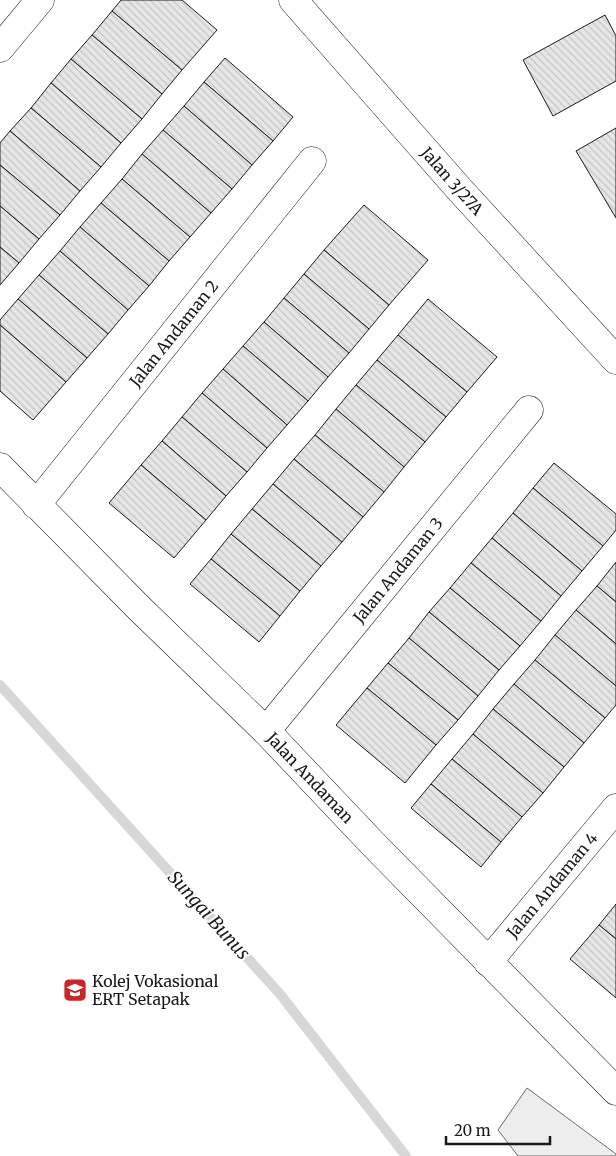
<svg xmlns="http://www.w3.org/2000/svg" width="616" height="1156" font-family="Merriweather,serif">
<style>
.built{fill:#ededed;stroke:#6a6a6a}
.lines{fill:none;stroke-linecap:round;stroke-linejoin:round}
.stream{stroke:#d7d7d7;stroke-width:10}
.building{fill:url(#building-back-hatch);stroke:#1a1a1a}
.street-casing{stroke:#1a1a1a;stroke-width:29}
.secondary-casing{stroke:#1a1a1a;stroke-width:29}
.street{stroke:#fff;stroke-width:28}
.secondary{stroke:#fff;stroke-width:28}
.labels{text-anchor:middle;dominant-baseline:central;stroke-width:4;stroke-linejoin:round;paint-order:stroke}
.street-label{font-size:16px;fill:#1a1a1a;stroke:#fff}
.poi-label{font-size:16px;fill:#1a1a1a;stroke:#fff;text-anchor:start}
.water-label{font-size:18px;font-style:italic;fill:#1a1a1a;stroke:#fff}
</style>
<defs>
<pattern id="building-back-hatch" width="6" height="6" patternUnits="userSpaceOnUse" patternTransform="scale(1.25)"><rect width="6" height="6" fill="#e6e6e6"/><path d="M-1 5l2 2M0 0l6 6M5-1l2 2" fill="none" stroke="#c5c5c5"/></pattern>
</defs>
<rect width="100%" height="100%" fill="#fff"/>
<!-- built -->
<polygon class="built" points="527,1088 616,1154 616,1156 518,1156 498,1130"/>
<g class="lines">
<!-- stream -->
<polyline class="stream" points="0,685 280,994 406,1156"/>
</g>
<!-- building -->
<g class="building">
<polygon points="121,0 182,0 217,30 182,70 112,11"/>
<polygon points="112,11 182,70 162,94 92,35"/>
<polygon points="605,15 616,36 616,81 553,116 523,60"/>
<polygon points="92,35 162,94 142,119 71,59"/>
<polygon points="225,58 293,117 273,141 204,82"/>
<polygon points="71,59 142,119 121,143 51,83"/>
<polygon points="204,82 273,141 252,165 184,106"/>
<polygon points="51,83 121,143 101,167 31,108"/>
<polygon points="184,106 252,165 232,189 163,130"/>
<polygon points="31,108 101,167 80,191 10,131"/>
<polygon points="616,128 616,218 576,151"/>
<polygon points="163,130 232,189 211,213 142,154"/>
<polygon points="10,131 80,191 60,215 0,165 0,143"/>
<polygon points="142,154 211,213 190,237 122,179"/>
<polygon points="0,165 60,215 39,239 0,206"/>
<polygon points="122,179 190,237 169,261 101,203"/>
<polygon points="101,203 169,261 149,286 80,227"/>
<polygon points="364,205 428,260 389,305 324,250"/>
<polygon points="0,206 39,239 19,263 0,247"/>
<polygon points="80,227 149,286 128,310 60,251"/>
<polygon points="0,247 19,263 0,285"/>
<polygon points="324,250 389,305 369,329 304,274"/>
<polygon points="60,251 128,310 108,334 39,275"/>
<polygon points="304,274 369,329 349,353 284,298"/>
<polygon points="39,275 108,334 87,358 18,299"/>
<polygon points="284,298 349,353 328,377 264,322"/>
<polygon points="18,299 87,358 66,382 0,325 0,320"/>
<polygon points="428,299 497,357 467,392 398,335"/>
<polygon points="264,322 328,377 308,401 243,346"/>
<polygon points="0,325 66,382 33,420 0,391"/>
<polygon points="398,335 467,392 446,417 377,360"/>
<polygon points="243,346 308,401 287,425 223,369"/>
<polygon points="377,360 446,417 425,442 356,385"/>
<polygon points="223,369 287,425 267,448 202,393"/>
<polygon points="356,385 425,442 404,467 336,409"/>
<polygon points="202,393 267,448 247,472 182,417"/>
<polygon points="336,409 404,467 384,492 315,435"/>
<polygon points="182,417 247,472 226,496 162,441"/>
<polygon points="315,435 384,492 363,517 294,459"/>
<polygon points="162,441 226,496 206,520 141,465"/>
<polygon points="294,459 363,517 342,542 273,484"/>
<polygon points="554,463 616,514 616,530 603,546 533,488"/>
<polygon points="141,465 206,520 174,558 109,503"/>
<polygon points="273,484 342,542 321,566 252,509"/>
<polygon points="533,488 603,546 582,571 513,513"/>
<polygon points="252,509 321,566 300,591 231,534"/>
<polygon points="513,513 582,571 561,596 492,538"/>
<polygon points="231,534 300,591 280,616 211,559"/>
<polygon points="492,538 561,596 541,621 471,563"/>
<polygon points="211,559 280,616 259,642 190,584"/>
<polygon points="616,562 616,602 597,586"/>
<polygon points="471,563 541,621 520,646 450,588"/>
<polygon points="597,586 616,602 616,644 576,610"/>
<polygon points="450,588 520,646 499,670 429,612"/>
<polygon points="576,610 616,644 616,686 555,635"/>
<polygon points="429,612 499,670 478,696 409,638"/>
<polygon points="555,635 616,686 616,705 605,718 535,660"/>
<polygon points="409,638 478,696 458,720 388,663"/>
<polygon points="535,660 605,718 584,743 514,684"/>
<polygon points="388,663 458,720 436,745 367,688"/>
<polygon points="514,684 584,743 564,767 493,709"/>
<polygon points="367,688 436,745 405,783 336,725"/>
<polygon points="493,709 564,767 543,793 473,734"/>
<polygon points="473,734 543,793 522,817 452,759"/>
<polygon points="452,759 522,817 501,842 431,784"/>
<polygon points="431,784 501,842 481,867 411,808"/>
<polygon points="616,904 616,939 599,925"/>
<polygon points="599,925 616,939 616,998 570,959"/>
</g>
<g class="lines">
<!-- street casing -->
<g class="street-casing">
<g id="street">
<polyline points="0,48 40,0"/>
<path id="s1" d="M0,467L139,608L266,731L375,846L616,1091"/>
<path id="s2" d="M36,505L312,161"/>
<path id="s3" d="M266,731L529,410"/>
<path id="s4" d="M488,962L616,808"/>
</g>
</g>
<!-- secondary casing -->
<g class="secondary-casing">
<g id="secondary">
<path id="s5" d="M293,0L460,190L616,360"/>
</g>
</g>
<!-- street -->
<use href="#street" class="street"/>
<!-- secondary -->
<use href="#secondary" class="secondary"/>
</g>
<!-- icons -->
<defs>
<g id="university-square" transform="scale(1.25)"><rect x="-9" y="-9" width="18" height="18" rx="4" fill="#c62828" stroke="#fff"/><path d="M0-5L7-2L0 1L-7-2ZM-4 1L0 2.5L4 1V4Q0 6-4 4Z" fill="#fff"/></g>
</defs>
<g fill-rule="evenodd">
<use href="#university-square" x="75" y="990"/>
</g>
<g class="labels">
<!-- street labels -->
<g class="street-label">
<text stroke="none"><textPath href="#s5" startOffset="241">Jalan 3/27A</textPath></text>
<text stroke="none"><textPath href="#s2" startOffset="220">Jalan Andaman 2</textPath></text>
<text stroke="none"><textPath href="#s3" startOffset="208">Jalan Andaman 3</textPath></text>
<text stroke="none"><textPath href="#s1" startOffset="439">Jalan Andaman</textPath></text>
<text stroke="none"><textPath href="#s4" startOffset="100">Jalan Andaman 4</textPath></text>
</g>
<!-- poi labels -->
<g class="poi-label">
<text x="92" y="981">Kolej Vokasional<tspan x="92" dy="18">ERT Setapak</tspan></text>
</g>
<!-- water labels -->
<g class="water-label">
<text transform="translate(209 915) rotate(48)">Sungai Bunus</text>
</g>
</g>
<!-- scale -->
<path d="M446 1136v8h104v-8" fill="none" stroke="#1a1a1a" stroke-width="2.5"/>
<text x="454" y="1136" font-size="15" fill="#1a1a1a" stroke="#ffffff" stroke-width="4" paint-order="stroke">20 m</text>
</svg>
